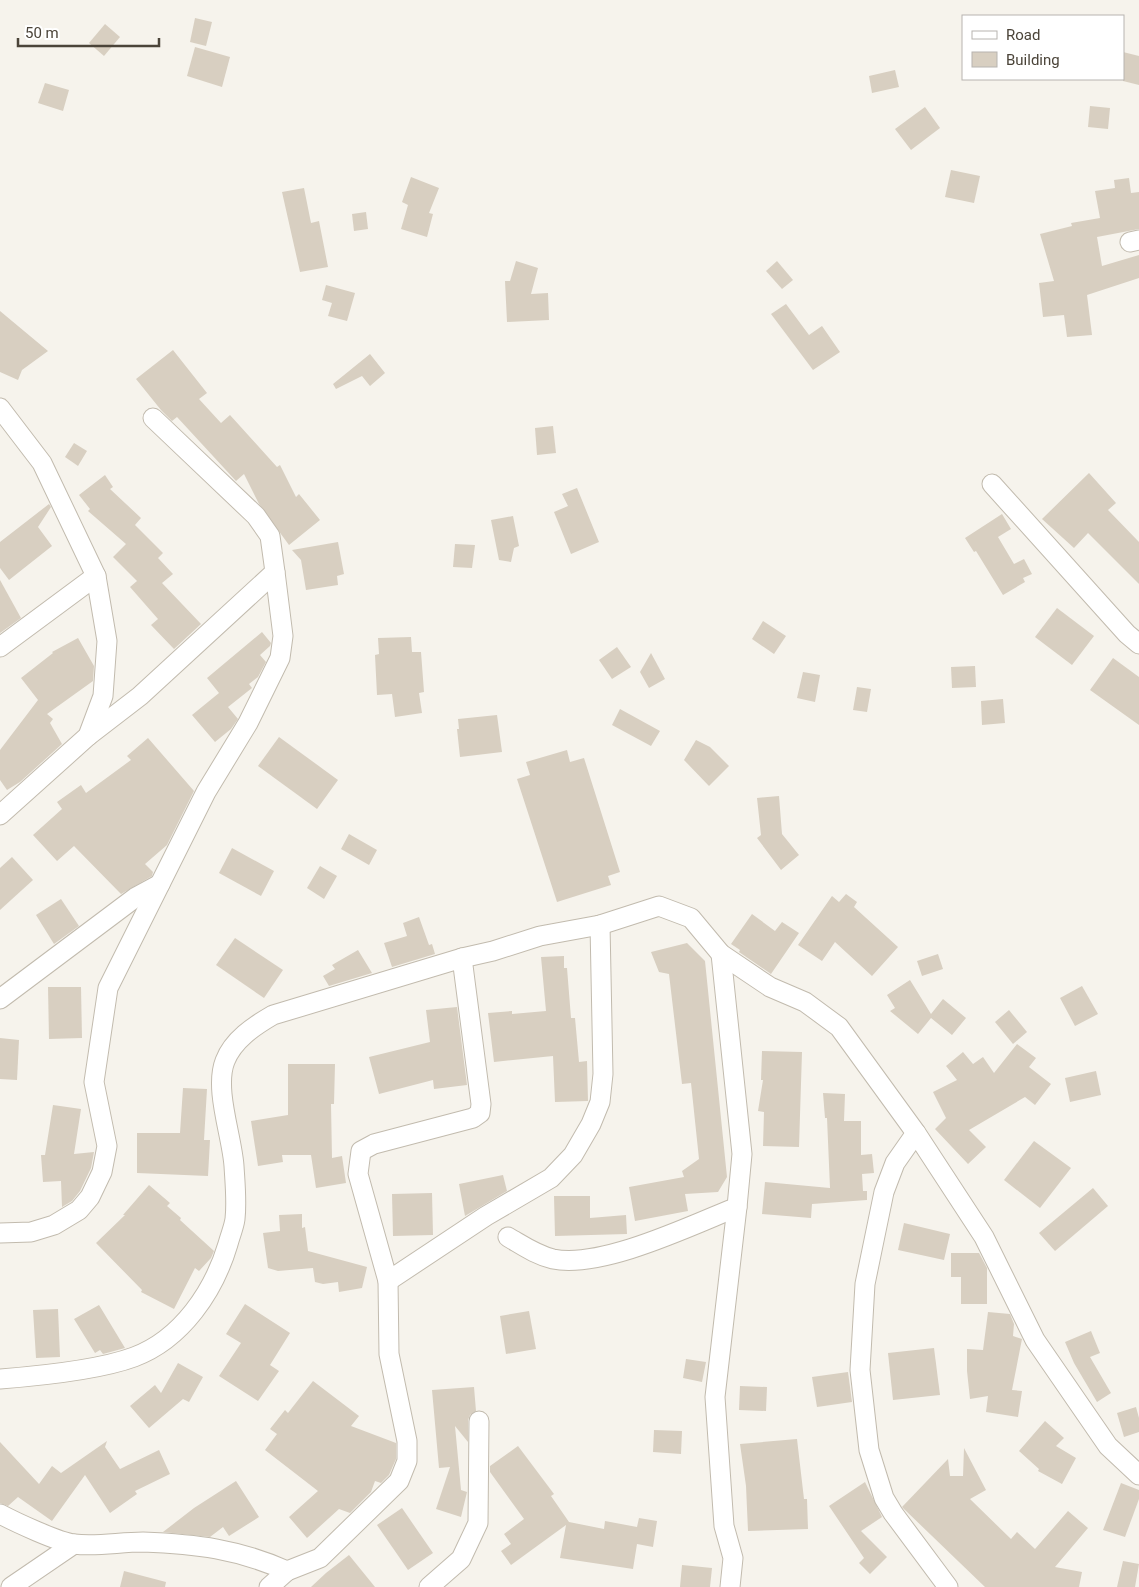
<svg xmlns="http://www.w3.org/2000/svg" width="1139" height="1587" font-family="Roboto,sans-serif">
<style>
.building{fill:#d8cfc1}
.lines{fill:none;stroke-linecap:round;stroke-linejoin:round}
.street-casing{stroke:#c2bbae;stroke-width:21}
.street{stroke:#fff;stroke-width:19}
</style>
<rect width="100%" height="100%" fill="#f6f3ec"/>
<!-- building -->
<g class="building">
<polygon points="195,18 212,22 206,46 190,42"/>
<polygon points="105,24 120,37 104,56 89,43"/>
<polygon points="195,47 230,57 222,87 187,76"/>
<polygon points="1123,52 1139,56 1139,85 1123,81"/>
<polygon points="895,70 899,87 872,93 869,76"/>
<polygon points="45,83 69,90 63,111 38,103"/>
<polygon points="1090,106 1110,108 1108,129 1088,127"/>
<polygon points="925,107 940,128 911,150 895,129"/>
<polygon points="951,170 980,176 974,203 945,197"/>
<polygon points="411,177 439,188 429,213 433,214 427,237 401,229 408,205 402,202"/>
<polygon points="1129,178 1131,193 1139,192 1139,229 1097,237 1102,266 1139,255 1139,278 1087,295 1092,335 1067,337 1064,315 1043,317 1039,283 1054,281 1040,234 1072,226 1071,223 1100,218 1095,191 1115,188 1114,180"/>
<polygon points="304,188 311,223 319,221 328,267 300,272 282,192"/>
<polygon points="366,212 368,229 354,231 352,214"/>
<polygon points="516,261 538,268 531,294 548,293 549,320 507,322 505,281 510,281"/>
<polygon points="777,261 793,280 782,289 766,271"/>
<polygon points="326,285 355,293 347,321 328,316 332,303 322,300"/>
<polygon points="786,304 809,335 822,326 840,352 813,370 771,314"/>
<polygon points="0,311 48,351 22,370 18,380 0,372"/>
<polygon points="173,350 207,393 199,399 221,423 230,415 277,467 280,465 296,497 299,494 320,520 289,545 259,504 244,474 236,481 177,417 172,421 161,410 136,379"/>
<polygon points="370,354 385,373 370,386 362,376 336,389 333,384"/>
<polygon points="553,426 556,453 537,455 535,428"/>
<polygon points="74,443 87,451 78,466 65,457"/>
<polygon points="1089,473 1116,503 1108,510 1139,542 1139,584 1088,533 1074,548 1042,519"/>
<polygon points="105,475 113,487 110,489 141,518 135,525 163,553 158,558 173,574 162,583 201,624 174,649 151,625 158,619 130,587 137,581 113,557 126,544 88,511 90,509 79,495"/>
<polygon points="577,488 599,542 571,554 554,512 568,506 562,494"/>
<polygon points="49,504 51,507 38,527 52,546 9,580 0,568 0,542"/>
<polygon points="1002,514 1011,529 998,537 1014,564 1024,559 1032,574 1023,578 1025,582 1003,595 976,551 974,552 965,538"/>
<polygon points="513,516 519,546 514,548 511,562 499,560 491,520"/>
<polygon points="338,542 344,574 337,576 338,585 306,590 301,560 292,550"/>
<polygon points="455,544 475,545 472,568 453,567"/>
<polygon points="0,580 21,618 0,633"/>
<polygon points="1057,608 1094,636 1072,665 1035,637"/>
<polygon points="763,621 786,636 774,654 752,639"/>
<polygon points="262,632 271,643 270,646 260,655 266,662 258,677 249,684 252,688 228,707 238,719 231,729 215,742 192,715 219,693 207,678"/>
<polygon points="411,637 412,652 421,652 424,692 419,693 422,713 395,717 392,694 377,695 375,655 379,654 378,638"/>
<polygon points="78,638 94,666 93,681 47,714 53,719 50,723 62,744 20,782 7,790 0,780 0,750 38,700 21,678 53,653 52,652"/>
<polygon points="617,647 631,667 612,679 599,660"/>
<polygon points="651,653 665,679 649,688 640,672"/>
<polygon points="1113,658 1139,677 1139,725 1090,690"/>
<polygon points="975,666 976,687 952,688 951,667"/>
<polygon points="803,672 820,675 815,702 797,698"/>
<polygon points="857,687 871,689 867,712 853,710"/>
<polygon points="1003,699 1005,723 982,725 981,701"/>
<polygon points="620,709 660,731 651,746 612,725"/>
<polygon points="497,715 502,752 460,757 457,729 459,729 458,719"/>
<polygon points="279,737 338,780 317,809 258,766"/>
<polygon points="148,738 194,791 167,845 145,864 153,872 152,876 121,894 74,846 57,861 33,835 62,809 57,802 81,785 86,793 131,760 127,756"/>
<polygon points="696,740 710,747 729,766 709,786 684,760"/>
<polygon points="567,750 570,762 584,758 620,872 608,876 611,885 557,902 517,779 530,775 526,762"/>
<polygon points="779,796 782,834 799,855 781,870 757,838 761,835 757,798"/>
<polygon points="349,834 377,850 369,865 341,849"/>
<polygon points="232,848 274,871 261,896 219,873"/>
<polygon points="12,857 33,880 0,910 0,868"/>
<polygon points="320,866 337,876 324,899 307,888"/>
<polygon points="846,894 857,902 854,907 898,947 872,976 835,942 822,961 798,945 832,896 839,902"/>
<polygon points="61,899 79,926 54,944 36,915"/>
<polygon points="752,914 775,931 782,922 799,933 771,974 739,952 740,950 731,944"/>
<polygon points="419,917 429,945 432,944 435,954 392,967 384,943 407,936 403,923"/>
<polygon points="235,938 283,970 264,998 216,965"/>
<polygon points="687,943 705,961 727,1177 718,1192 685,1194 688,1211 635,1221 629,1187 684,1177 682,1171 699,1159 691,1083 682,1084 669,974 659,972 651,952"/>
<polygon points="358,950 372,973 329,986 323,976 335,969 332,965"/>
<polygon points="938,954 943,969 922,976 917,961"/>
<polygon points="564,956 564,968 567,968 571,1018 575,1018 579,1062 587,1061 588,1101 555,1102 553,1056 494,1062 488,1013 512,1011 512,1014 546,1011 541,957"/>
<polygon points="910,980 931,1014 943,999 966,1018 952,1035 931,1018 918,1034 890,1011 895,1008 887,995"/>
<polygon points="1082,986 1098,1014 1075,1026 1060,998"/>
<polygon points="48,987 81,987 82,1038 49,1039"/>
<polygon points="457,1007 467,1085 434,1089 433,1080 379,1094 369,1057 430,1042 426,1010"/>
<polygon points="1009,1010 1027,1032 1013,1044 995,1022"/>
<polygon points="0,1038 19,1040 17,1080 0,1079"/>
<polygon points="1017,1044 1036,1058 1029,1067 1051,1084 1035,1105 1025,1097 969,1130 986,1147 968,1164 935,1129 946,1118 933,1092 957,1080 946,1066 963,1052 973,1064 983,1057 994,1073"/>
<polygon points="762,1051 802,1052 799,1147 763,1146 764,1112 758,1111 763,1080 761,1080"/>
<polygon points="288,1064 335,1064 334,1104 331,1104 332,1158 342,1156 346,1183 316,1188 311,1155 282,1155 283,1162 258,1166 251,1121 288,1115"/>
<polygon points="1096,1071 1101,1095 1070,1102 1065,1078"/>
<polygon points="183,1088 207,1089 204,1140 210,1140 208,1176 137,1173 137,1133 180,1133"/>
<polygon points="823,1093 845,1094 844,1121 861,1121 861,1155 872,1154 874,1173 862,1174 863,1191 867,1191 867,1200 812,1204 811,1218 762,1214 765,1182 830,1188 827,1118 825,1118"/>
<polygon points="53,1105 81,1109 74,1154 94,1152 91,1168 80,1191 72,1201 62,1207 61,1181 43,1182 41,1155 45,1155"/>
<polygon points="1034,1141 1071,1168 1040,1208 1004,1180"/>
<polygon points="503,1175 507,1191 465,1216 459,1184"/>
<polygon points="149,1185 170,1203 167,1206 181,1218 180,1220 214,1251 211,1258 199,1271 195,1268 174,1309 141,1292 142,1290 96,1243 125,1215 123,1215"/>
<polygon points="1093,1188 1108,1206 1055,1251 1039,1233"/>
<polygon points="432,1193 433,1235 393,1236 392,1194"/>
<polygon points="554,1196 590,1196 590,1218 626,1215 627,1234 555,1236"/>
<polygon points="302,1214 302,1228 305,1227 308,1251 367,1267 362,1288 339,1292 338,1282 323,1284 315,1282 313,1268 278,1271 268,1268 263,1233 280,1231 279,1215"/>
<polygon points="904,1223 950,1234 944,1260 898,1250"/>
<polygon points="951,1253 979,1253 987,1268 987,1304 961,1304 961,1277 951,1277"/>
<polygon points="245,1304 290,1333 270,1365 279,1371 258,1401 219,1376 241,1343 226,1334"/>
<polygon points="99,1305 125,1348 103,1354 100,1350 95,1353 74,1319"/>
<polygon points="58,1309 60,1357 36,1358 33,1310"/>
<polygon points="529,1311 536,1349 506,1354 500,1316"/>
<polygon points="988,1312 1010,1314 1014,1324 1013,1336 1022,1339 1012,1390 1022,1391 1018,1417 986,1412 988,1396 970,1399 967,1371 967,1349 983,1350"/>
<polygon points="1091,1331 1100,1353 1090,1357 1111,1393 1097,1402 1074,1363 1065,1342"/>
<polygon points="934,1348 940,1395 893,1400 888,1353"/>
<polygon points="686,1359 706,1362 702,1382 683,1378"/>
<polygon points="178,1363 203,1377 189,1402 183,1399 149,1428 130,1406 155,1385 161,1393"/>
<polygon points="848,1372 852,1402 817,1407 812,1377"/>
<polygon points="313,1381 359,1416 351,1426 396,1443 396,1459 389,1475 381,1483 375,1481 371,1492 350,1513 339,1509 307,1538 289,1517 318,1491 265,1450 277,1434 270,1429 285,1410 288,1413"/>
<polygon points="740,1386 767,1387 766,1411 739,1410"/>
<polygon points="474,1387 476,1411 470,1415 468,1420 468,1442 455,1426 461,1490 467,1492 461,1517 436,1509 450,1467 439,1468 432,1390"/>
<polygon points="1136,1407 1139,1418 1139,1432 1124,1437 1117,1413"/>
<polygon points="1045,1421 1064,1438 1056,1446 1076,1458 1062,1484 1038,1471 1039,1469 1019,1451"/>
<polygon points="654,1430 682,1431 681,1454 653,1452"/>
<polygon points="797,1439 804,1499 807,1499 808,1529 748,1531 746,1486 740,1444"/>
<polygon points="107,1441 105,1447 120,1469 159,1450 170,1474 135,1491 137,1494 110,1513 85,1475 52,1521 18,1497 8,1506 0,1503 0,1442 39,1484 52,1466 61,1473"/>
<polygon points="518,1446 554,1494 551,1496 569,1522 604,1529 605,1521 637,1527 639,1518 657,1521 653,1547 637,1544 633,1569 560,1558 566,1525 511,1565 501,1551 511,1544 504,1534 524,1519 490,1472 490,1466"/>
<polygon points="964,1448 986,1490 970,1499 1011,1539 1017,1532 1035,1549 1068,1511 1088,1528 1055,1567 1082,1572 1079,1587 985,1587 905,1510 902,1507 948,1459 950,1476 963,1476"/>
<polygon points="236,1481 259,1517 229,1536 223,1527 210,1537 163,1532 194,1508"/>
<polygon points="865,1482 882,1517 861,1531 887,1557 870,1574 859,1563 864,1558 829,1506"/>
<polygon points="1121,1483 1139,1490 1139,1499 1125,1537 1103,1530"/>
<polygon points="402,1508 433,1553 408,1570 377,1525"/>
<polygon points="349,1555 375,1587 311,1587 326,1573"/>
<polygon points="1123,1561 1139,1564 1135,1587 1117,1587"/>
<polygon points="682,1565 712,1568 710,1587 680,1587"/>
<polygon points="124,1571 166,1582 165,1587 120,1587"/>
</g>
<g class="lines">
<!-- street casing -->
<g class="street-casing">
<g id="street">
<polyline points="1130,242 1139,240"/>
<polyline points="0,408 42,463 96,576 107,641 103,696 88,736 0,815"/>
<polyline points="992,484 1127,634 1139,644"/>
<polyline points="0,647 96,576"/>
<polyline points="88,736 140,696 275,572 270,536 256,516 153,418"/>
<polyline points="462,958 481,1104 480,1113 473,1118 374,1144 361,1151 358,1174 388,1281 486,1216 551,1178 573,1155 591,1124 600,1102 603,1074 600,925"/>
<polyline points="0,999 136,897 160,884"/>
<polyline points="916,1133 895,1163 884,1192 865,1284 860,1370 869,1450 884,1498 893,1513 948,1587"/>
<polyline points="0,1233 31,1232 54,1225 79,1210 90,1197 102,1172 107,1146 94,1082 108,988 206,792 248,723 280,658 283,636 275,572"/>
<path d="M508,1237C522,1245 536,1255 553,1259C601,1269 690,1226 737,1207L742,1154L721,954"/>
<path d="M0,1379C38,1376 99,1370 134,1357C182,1339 214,1291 228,1244C230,1236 234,1227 235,1219C237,1202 235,1183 234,1166C232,1136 214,1089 225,1061C233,1040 254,1026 273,1015L462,958L493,951L540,936L600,925L659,906L691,918L721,954L770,987L805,1002L839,1027L916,1133L984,1237L1035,1340L1108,1446L1139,1475"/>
<path d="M0,1514C15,1522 58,1542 74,1544C96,1547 120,1542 143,1542C196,1544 238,1549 287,1571L320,1558L399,1481L407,1461V1441L389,1354L388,1281"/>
<polyline points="11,1587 74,1544"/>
<polyline points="269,1587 287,1571"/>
<polyline points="429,1587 461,1559 478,1523 479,1421"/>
<polyline points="730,1587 733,1558 724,1526 715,1397 737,1207"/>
</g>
</g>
<!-- street -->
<use href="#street" class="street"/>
</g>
<!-- legend -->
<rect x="962" y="15" width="162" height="65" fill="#ffffff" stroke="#b7b4b0"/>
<rect x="972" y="31" width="25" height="8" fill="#ffffff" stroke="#b7b4b0"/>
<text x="1006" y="40" font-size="15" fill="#4b4439">Road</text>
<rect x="972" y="52" width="25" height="15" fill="#d8cfc1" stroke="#b7b4b0"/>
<text x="1006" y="65" font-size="15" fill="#4b4439">Building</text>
<!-- scale -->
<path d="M18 38v8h141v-8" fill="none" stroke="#4b4439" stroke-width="2.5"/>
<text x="25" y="38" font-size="15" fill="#4b4439" stroke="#ffffff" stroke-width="4" paint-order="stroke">50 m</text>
</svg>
